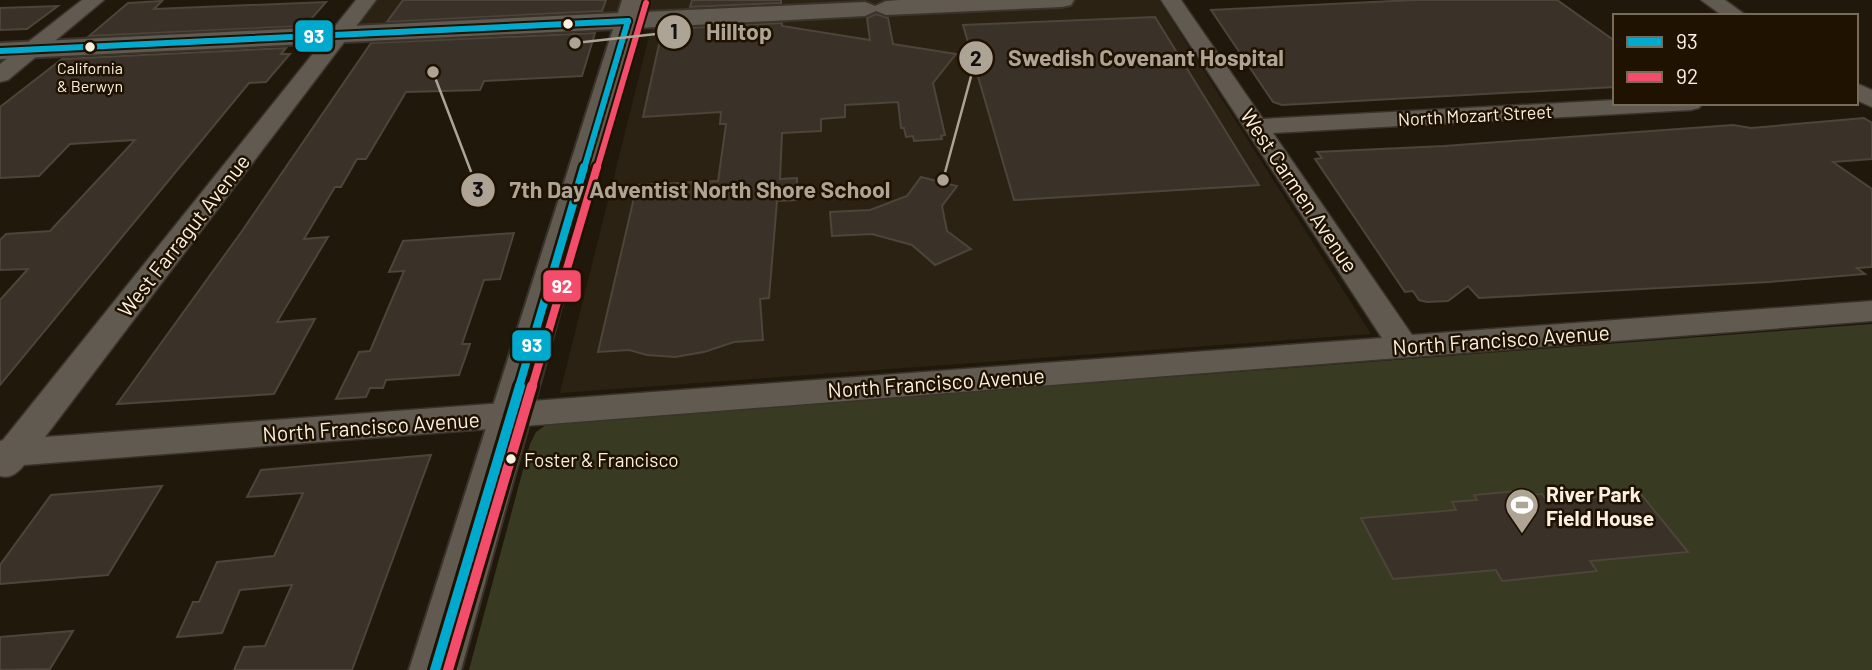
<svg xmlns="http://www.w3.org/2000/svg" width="1872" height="670" font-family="Barlow,sans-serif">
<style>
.medical{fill:#2b2213}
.green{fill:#383b22}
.building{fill:#3a3228;stroke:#4d443a;stroke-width:2}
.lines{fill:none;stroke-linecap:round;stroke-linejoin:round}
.street-casing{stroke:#39332b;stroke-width:3}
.secondary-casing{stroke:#39332b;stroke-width:4}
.street{fill:#615a51;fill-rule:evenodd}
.secondary{fill:#615a51;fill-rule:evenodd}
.bus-1-far2-casing{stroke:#1f1200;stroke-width:10}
.bus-1-far1-casing{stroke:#1f1200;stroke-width:13}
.bus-1-casing{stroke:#1f1200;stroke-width:16}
.bus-2-far2-casing{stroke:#1f1200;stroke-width:10}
.bus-2-far1-casing{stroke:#1f1200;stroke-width:13}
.bus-2-casing{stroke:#1f1200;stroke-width:16}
.bus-1-far2{stroke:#00a9ce;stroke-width:6}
.bus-1-far1{stroke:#00a9ce;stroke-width:8}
.bus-1{stroke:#00a9ce;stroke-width:10}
.bus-2-far2{stroke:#f44d6c;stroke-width:6}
.bus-2-far1{stroke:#f44d6c;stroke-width:8}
.bus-2{stroke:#f44d6c;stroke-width:10}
.bus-dot{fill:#faf0e1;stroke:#1f1200;stroke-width:2.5}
.labels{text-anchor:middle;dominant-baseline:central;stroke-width:5;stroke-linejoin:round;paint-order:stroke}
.far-bus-label{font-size:16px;fill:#faf0e1;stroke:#1f1200}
.far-street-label{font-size:18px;fill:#faf0e1;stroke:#1f1200}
.bus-label{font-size:19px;fill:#faf0e1;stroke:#1f1200;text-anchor:start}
.street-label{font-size:21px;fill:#faf0e1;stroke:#1f1200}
.poi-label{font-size:21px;font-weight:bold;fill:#faf0e1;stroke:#1f1200;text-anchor:start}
.leader{fill:none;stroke:#aea496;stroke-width:2.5}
.callout-dot{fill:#aea496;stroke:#1f1200;stroke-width:2.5}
.mark-label{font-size:21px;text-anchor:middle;font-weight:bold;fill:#111}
.callout-label{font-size:23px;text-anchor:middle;font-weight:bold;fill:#aea496;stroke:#1f1200;stroke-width:5;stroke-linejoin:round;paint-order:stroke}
.line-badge{stroke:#1f1200;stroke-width:2.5}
.badge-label{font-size:19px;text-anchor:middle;font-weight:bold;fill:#fff}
</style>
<rect width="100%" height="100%" fill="#20180b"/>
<!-- medical -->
<polygon class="medical" points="374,0 1159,0 1371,334 560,393 655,13 355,25"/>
<!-- green -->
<polygon class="green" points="1872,324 1872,670 469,670 530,444 536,432 547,424"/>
<!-- building -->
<g class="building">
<polygon points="403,0 606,0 602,11 387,22"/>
<polygon points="692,0 781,0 781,3 690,7"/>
<polygon points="1413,0 1557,0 1615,41 1615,87 1282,105 1273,102 1211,10"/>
<polygon points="162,1 154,9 326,2 305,26 89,36 128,3"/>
<polygon points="58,6 27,29 0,30 0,8"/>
<polygon points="876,14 888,18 893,44 956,54 933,83 945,135 941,136 942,139 914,141 913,136 906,137 904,128 901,128 898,102 845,105 845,117 821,119 821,131 782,133 780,179 797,178 797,200 777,201 769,298 760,299 763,340 734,342 704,352 675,357 647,355 629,350 598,352 637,185 718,181 726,124 720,124 721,112 643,117 660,40 684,39 686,28 782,23 782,26 870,40 867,18"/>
<polygon points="1155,17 1259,185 1014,200 963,25"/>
<polygon points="595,33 582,76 484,81 480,90 406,92 366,159 357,159 341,187 335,187 304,239 328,237 277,322 315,319 274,394 117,404 242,231 371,43"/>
<polygon points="286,48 281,54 290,54 266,82 249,83 0,385 0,300 28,269 0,270 0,240 6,234 50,231 135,140 70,144 39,176 0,178 0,107 62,59"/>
<polygon points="1864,118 1872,123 1872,159 1833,162 1872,189 1872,267 1857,268 1865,274 1769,282 1479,298 1468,286 1448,301 1427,302 1419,300 1413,291 1405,292 1315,159 1322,158 1317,152 1444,146 1733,125 1751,128"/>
<polygon points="921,177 957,186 942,206 947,231 971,249 935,265 912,245 872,234 832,236 830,212 870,210 907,196"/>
<polygon points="514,233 500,279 484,280 462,344 470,344 459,375 386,380 383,388 370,388 366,397 336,399 359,352 370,351 404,271 389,272 403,241"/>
<polygon points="431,455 352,670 234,670 244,647 265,646 292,585 240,590 222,633 177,637 193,602 199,602 217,562 274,556 303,493 247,497 261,470"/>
<polygon points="162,486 108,575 0,584 0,565 51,495"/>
<polygon points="1516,491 1520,496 1542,494 1547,501 1641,494 1688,552 1590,561 1597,571 1502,581 1496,570 1393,579 1361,518 1456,510 1452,502 1477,500 1474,495"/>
<polygon points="73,631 50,669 0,670 0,637"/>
</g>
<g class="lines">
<!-- street casing -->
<g class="street-casing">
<g id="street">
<polygon points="82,0 104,0 8,80 0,82 0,64"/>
<path d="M356,0H376L45,437L1382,338L1161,0H1181L1263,119L1615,100V103H1703L1699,108L1691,110L1273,133L1412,335L1872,301V321L24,465C18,473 10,479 0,476V441L3,440Z"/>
<polygon points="1701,0 1725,0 1747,16 1723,16"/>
<polygon points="1856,83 1872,90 1872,107 1856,100"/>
</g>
</g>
<!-- secondary casing -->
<g class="secondary-casing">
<polygon id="secondary" points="622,0 646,0 643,12 865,2 875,6 886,1 900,0 1074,0 1071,5 1062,7 886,15 876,11 865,16 638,28 461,670 409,670 613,29 0,59 0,43 618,13"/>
</g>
<!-- street -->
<use href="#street" class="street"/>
<!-- secondary -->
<use href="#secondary" class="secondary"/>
<!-- bus-1-far2 casing -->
<g class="bus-1-far2-casing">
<g id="bus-1-far2">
<polyline points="0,51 628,21"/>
<polyline points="584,169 628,21"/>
</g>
</g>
<!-- bus-1-far1 casing -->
<g class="bus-1-far1-casing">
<polyline id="bus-1-far1" points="519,387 584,167"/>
</g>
<!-- bus-1 casing -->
<g class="bus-1-casing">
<polyline id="bus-1" points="435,670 520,386"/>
</g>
<!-- bus-2-far2 casing -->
<g class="bus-2-far2-casing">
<polyline id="bus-2-far2" points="597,169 646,3"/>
</g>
<!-- bus-2-far1 casing -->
<g class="bus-2-far1-casing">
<polyline id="bus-2-far1" points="532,387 597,167"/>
</g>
<!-- bus-2 casing -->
<g class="bus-2-casing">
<polyline id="bus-2" points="448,670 532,386"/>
</g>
<!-- bus-1-far2 -->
<use href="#bus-1-far2" class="bus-1-far2"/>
<!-- bus-1-far1 -->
<use href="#bus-1-far1" class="bus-1-far1"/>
<!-- bus-1 -->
<use href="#bus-1" class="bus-1"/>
<!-- bus-2-far2 -->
<use href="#bus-2-far2" class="bus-2-far2"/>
<!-- bus-2-far1 -->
<use href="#bus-2-far1" class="bus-2-far1"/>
<!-- bus-2 -->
<use href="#bus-2" class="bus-2"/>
</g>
<!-- icons -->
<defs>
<g id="stadium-pin" transform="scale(1.75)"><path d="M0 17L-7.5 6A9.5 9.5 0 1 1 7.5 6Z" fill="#aea496" stroke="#1f1200"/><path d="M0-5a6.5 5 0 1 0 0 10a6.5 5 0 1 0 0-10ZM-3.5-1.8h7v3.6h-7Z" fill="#fff"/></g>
</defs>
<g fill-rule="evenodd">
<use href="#stadium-pin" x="1522" y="505"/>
</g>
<!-- markers -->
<g class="bus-dot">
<circle cx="568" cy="24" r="6"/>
<circle cx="90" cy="47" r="6"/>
<circle cx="511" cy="459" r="6"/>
</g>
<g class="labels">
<!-- far-bus labels -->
<g class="far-bus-label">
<text x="90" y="67">California<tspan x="90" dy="18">&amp; Berwyn</tspan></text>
</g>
<!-- far-street labels -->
<g class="far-street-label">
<text transform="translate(1475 115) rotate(-3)">North Mozart Street</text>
</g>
<!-- bus labels -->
<g class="bus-label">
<text x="524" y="459">Foster &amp; Francisco</text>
</g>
<!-- street labels -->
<g class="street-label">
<text transform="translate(1300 190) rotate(56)">West Carmen Avenue</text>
<text transform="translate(183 235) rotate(-52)">West Farragut Avenue</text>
<text transform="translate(1501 339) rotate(-4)">North Francisco Avenue</text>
<text transform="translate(936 382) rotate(-4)">North Francisco Avenue</text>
<text transform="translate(371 426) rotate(-4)">North Francisco Avenue</text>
</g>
<!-- poi labels -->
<g class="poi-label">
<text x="1546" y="493">River Park<tspan x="1546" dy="24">Field House</tspan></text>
</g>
</g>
<!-- callouts -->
<path class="leader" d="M575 43L674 32M943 180L976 58M433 72L478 190"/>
<g class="callout-dot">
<circle cx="575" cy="43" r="7"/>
<circle cx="943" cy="180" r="7"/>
<circle cx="433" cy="72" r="7"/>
<circle cx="674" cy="32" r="18"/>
<circle cx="976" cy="58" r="18"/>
<circle cx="478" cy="190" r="18"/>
</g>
<g class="mark-label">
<text x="674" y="39">1</text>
<text x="976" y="66">2</text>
<text x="478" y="197">3</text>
</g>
<g class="callout-label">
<text x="739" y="40">Hilltop</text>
<text x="1146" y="66">Swedish Covenant Hospital</text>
<text x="700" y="198">7th Day Adventist North Shore School</text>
</g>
<g class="line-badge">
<rect x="294" y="19" width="40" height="34" rx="7" fill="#00a9ce"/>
<rect x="542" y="269" width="40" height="34" rx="7" fill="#f44d6c"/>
<rect x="511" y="329" width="41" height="33" rx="7" fill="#00a9ce"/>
</g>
<g class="badge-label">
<text x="314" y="43">93</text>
<text x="562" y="293">92</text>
<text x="532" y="352">93</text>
</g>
<!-- legend -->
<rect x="1613" y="14" width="245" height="91" fill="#1f1200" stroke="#776b5a" stroke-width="2"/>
<rect x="1627" y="37" width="35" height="10" fill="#00a9ce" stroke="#776b5a" stroke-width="2"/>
<text x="1676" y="49" font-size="21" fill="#faf0e1">93</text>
<rect x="1627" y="72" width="35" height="10" fill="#f44d6c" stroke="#776b5a" stroke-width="2"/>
<text x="1676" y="84" font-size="21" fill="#faf0e1">92</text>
</svg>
